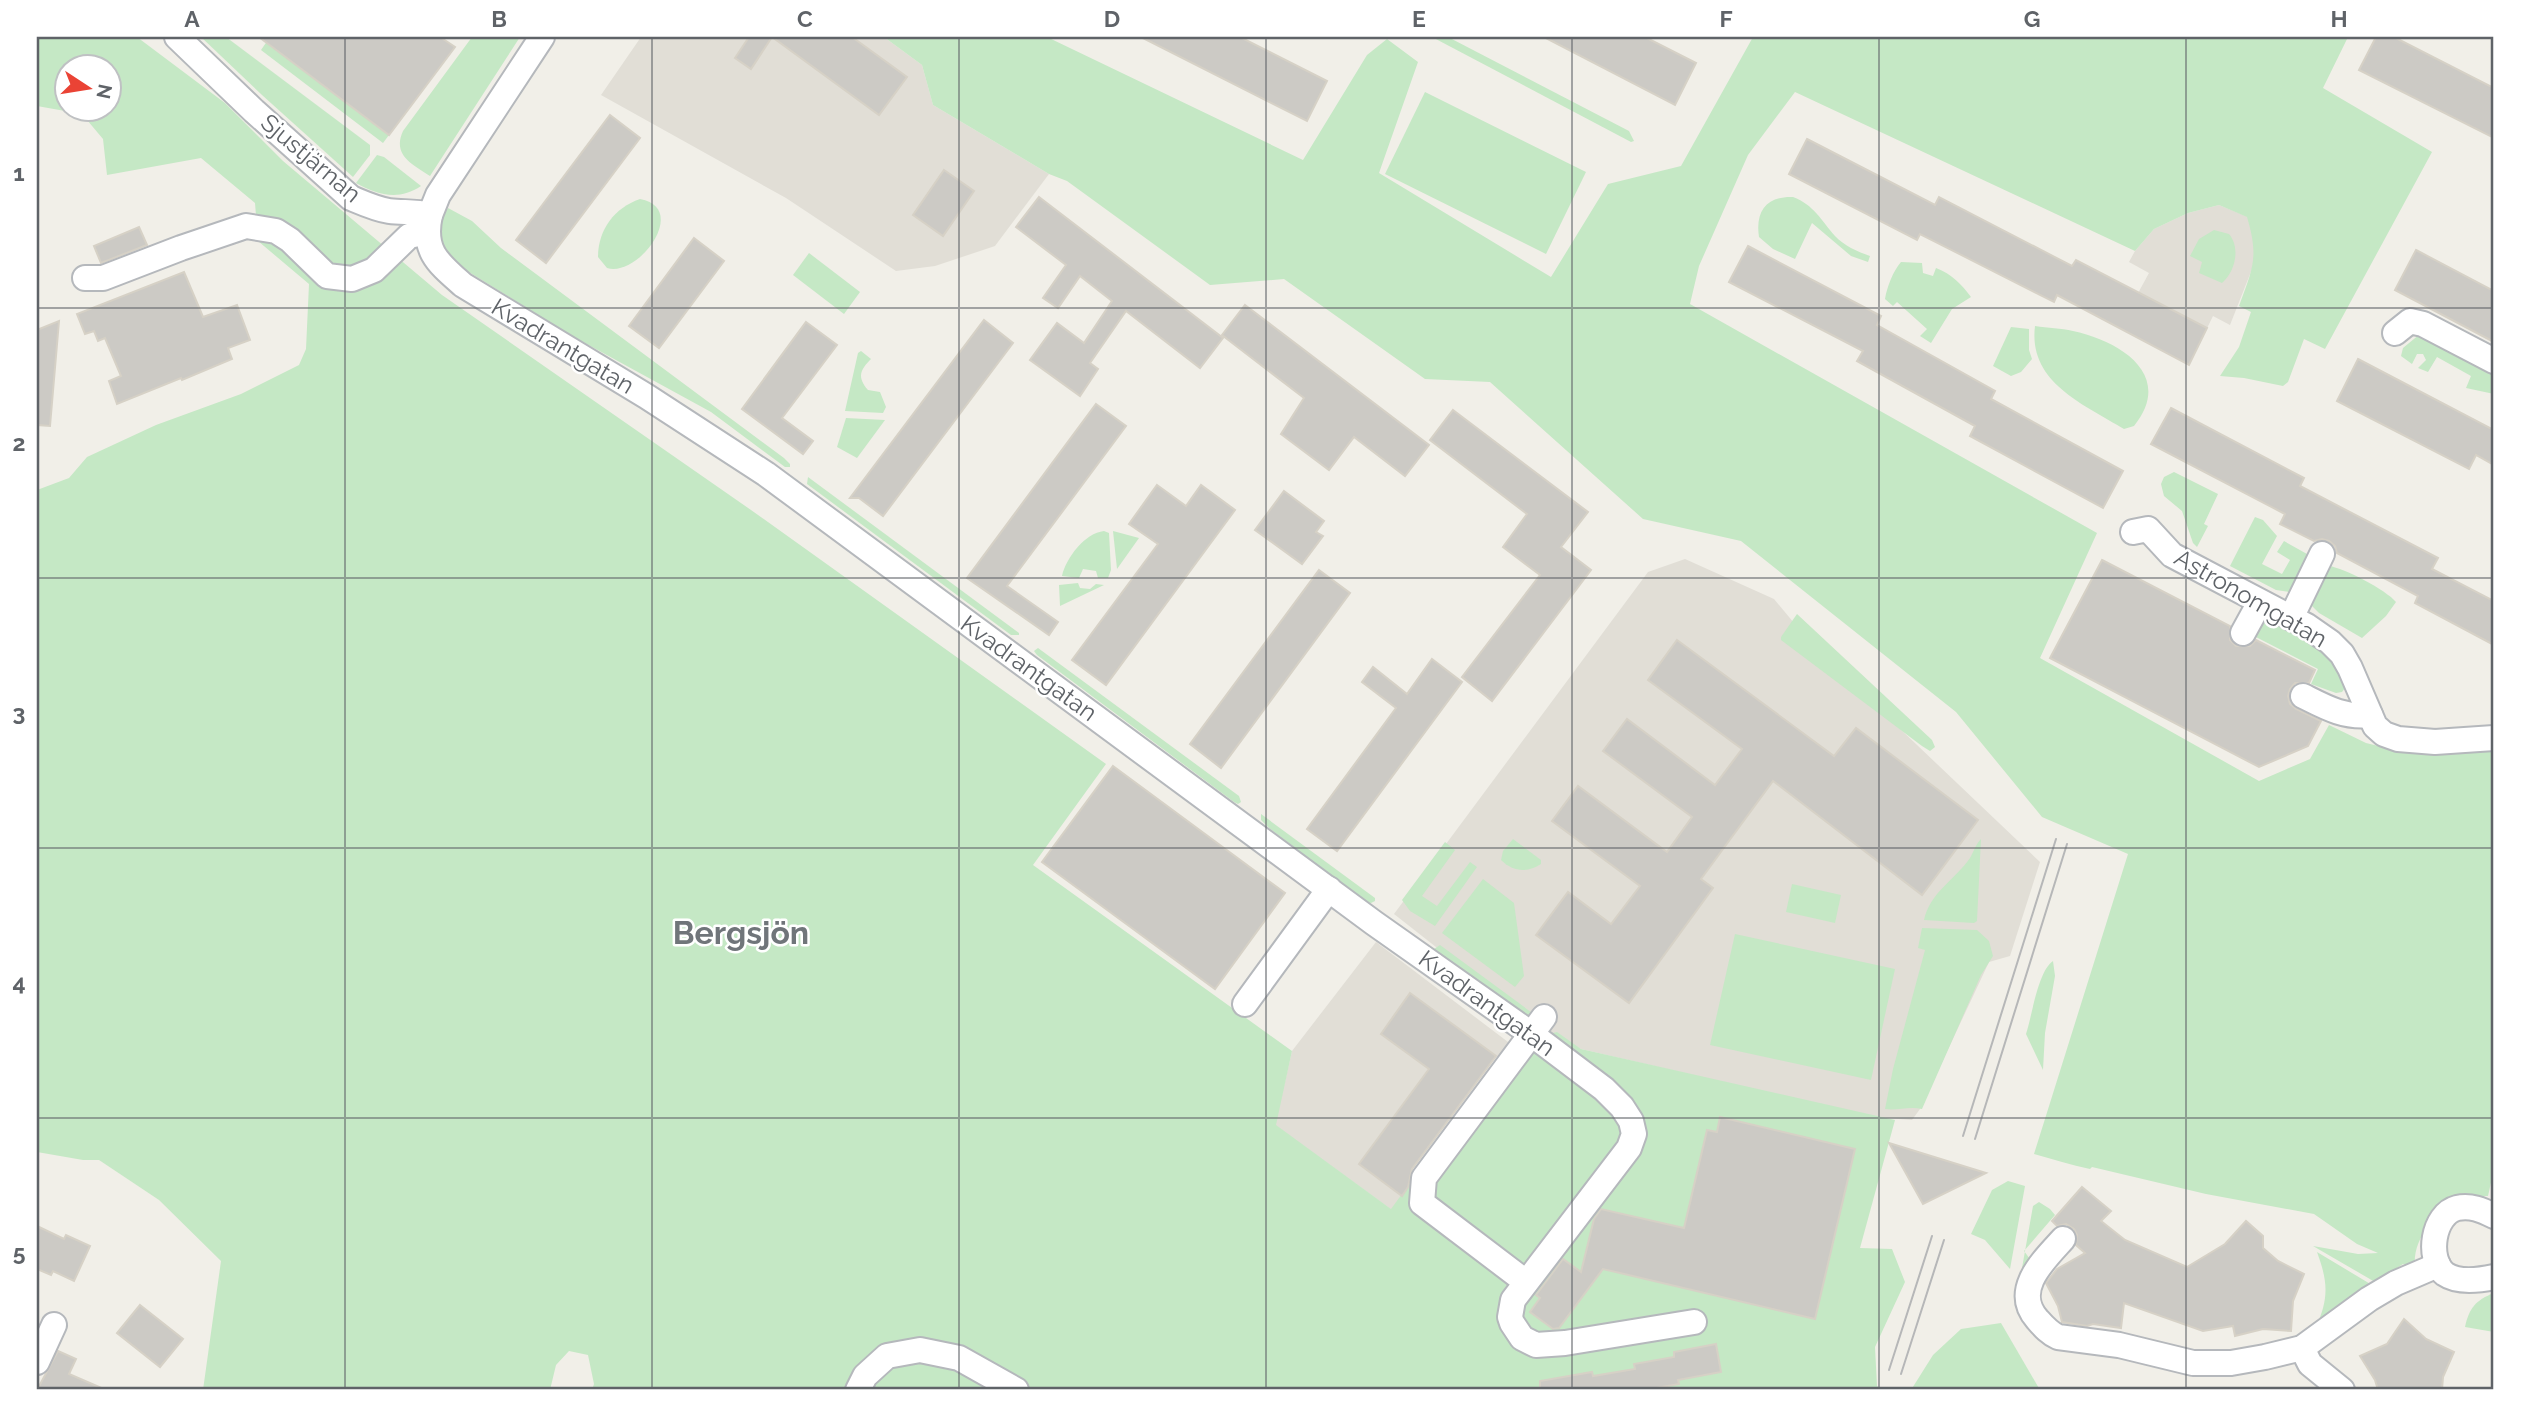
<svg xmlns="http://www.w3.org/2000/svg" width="2531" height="1427" font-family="Raleway,sans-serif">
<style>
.education{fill:#e1ded6}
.green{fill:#c5e8c5;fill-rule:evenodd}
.building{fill:#cccac5;stroke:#d6d1c6;stroke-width:2}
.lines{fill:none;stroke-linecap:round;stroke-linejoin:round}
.minor-casing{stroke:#b5b8bc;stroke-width:28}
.minor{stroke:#fff;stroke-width:24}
.tram{stroke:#b6b7b8;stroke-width:2}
.grid{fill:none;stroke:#5f6368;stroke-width:2;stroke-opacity:0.55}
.labels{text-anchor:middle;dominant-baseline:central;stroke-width:5;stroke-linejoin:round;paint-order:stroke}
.street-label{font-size:24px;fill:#5f6368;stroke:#fff}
.district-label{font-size:32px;font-weight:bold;fill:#70757a;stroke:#fff}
.neatline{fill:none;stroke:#5f6368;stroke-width:2.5}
.grid-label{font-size:23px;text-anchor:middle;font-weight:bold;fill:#5f6368}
</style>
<rect width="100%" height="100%" fill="#f1efe8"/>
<!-- education -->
<g class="education">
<polygon points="641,37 884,37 922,65 933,105 1049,174 995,246 935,266 896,271 786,198 601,95"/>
<polygon points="2219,205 2248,217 2254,241 2254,264 2230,325 2213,316 2189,365 2119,328 2149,273 2129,262 2135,251 2154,229 2188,213"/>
<polygon points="1685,559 1774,599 1814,647 2040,862 2010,956 1989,962 1920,1109 1912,1120 1873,1117 1581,1049 1529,1020 1394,914 1648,572"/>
<polygon points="1376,942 1512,1045 1501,1059 1410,993 1381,1034 1429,1069 1360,1164 1402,1196 1392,1210 1275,1125 1292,1051"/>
</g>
<!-- green -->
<g class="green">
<path d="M37,37H137L225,103L283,161L442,295L751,510L1106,764L1033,865L1292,1051L1276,1125L1391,1209L1528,1022L1435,952L1434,949L1440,945L1535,1015L1533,1023L1553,1033L1557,1032L1581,1049L1895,1120L1860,1248L1892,1249L1905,1282L1875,1347L1877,1386L1883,1390H592L594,1384L588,1355L569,1351L556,1365L550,1390H203L221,1261L159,1200L99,1160H83L37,1152V490L69,478L87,457L156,425L241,394L299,365L306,349L309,284L258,241L255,203L201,158L107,175L103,139L82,114L37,106ZM66,66H108V108H66Z"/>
<polygon points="201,37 226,37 370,145 370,155 353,177 262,95"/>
<polygon points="270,37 277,37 271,46 389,135 383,143 261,50"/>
<path d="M472,37H520L430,176C412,164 392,155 403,131Z"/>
<path d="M884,37H1047L1303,160L1367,55L1387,39L1418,62L1379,173L1551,277L1608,184L1681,166L1753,37H2348L2323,88L2432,152L2325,349L2304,339L2288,382L2283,386L2244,378L2220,376L2239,347L2251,312L2239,306C2253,268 2259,257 2247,217L2219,205L2188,213L2154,229L2135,251L1795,92L1748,155L1699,266L1690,304L2097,533L2040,658L2259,781L2310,759L2329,725L2366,743L2407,753L2494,750V1169L2488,1196H2457C2435,1217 2412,1237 2415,1268L2403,1264L2375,1282L2313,1246L2358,1254L2378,1253L2357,1244L2314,1214L2206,1194L2092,1167L2090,1169C2071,1165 2053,1159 2034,1154L2128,854L2042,817L1956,712L1741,541L1643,519L1490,382L1425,379L1284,279L1210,285L1067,181L1049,174L933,105L922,65Z"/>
<polygon points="1432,37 1448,37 1629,131 1634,141 1631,142"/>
<polygon points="1425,92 1586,172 1546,254 1385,174"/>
<path d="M377,155L384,157L421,186C399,201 377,195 356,183Z"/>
<path d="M1793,197C1814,205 1821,220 1835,236C1843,245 1858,252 1870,256L1868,262L1851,256L1812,223L1795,259L1773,249L1759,237C1755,211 1767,196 1793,197Z"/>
<path d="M640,199C690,208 638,278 607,268L598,257C598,230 614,208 640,199Z"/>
<polygon points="448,208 472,221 501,248 784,458 790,464 790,467 785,467 711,412 572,336 459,266 445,248 440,233 440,222"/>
<path d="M2214,230L2229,234C2241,248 2235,272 2222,283L2199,273L2202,262L2190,256L2199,239Z"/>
<polygon points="809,253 860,292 844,314 793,275"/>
<path d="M1901,262L1922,263L1923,273L1933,276L1936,268C1952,274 1961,284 1971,297L1952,309L1931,343L1920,336L1927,329L1897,302L1893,306L1885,299C1887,287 1893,271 1901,262Z"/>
<path d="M2035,326C2048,328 2061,328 2073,331C2120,341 2175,375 2134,426L2124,429C2083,404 2028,382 2035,326Z"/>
<polygon points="2011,327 2029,329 2029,350 2032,359 2021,372 2011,376 1993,366"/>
<polygon points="2420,334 2494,370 2494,394 2466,388 2471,376 2437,357 2428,372 2418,368 2426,360 2423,354 2417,354 2412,364 2401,356 2403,348"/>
<path d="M861,351L871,359C860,370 857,377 868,390L880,392L886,407L883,413L845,411L858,353Z"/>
<polygon points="846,418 885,420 857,458 837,447"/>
<polygon points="2174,472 2218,494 2204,524 2208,526 2197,547 2193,543 2182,511 2164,496 2161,484 2164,477"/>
<polygon points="808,477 1019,633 1019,635 1011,635 807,484"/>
<path d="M2255,517L2263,520L2277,536L2262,564L2282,574L2290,560L2277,552L2284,541L2307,554C2309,566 2299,584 2289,592L2276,590L2230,566Z"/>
<path d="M1104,531L1109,533L1111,570L1108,578H1098L1096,571L1083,569L1079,578L1062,576C1066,558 1085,533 1104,531Z"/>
<polygon points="1113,531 1139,538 1117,569"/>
<path d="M2329,566C2344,568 2386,590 2396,602L2386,616L2362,638L2319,613L2310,604Z"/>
<polygon points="1078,583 1080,588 1090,589 1096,584 1104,585 1060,606 1059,585"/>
<polygon points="1797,614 1932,740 1935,747 1930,751 1922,746 1781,640 1781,637"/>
<polygon points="2268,616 2330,652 2345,688 2342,692 2336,693 2311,684 2318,669 2252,635 2259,621"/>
<polygon points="1038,648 1239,796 1241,802 1238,804 1234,802 1037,655 1034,651"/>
<polygon points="1261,814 1375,898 1375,901 1371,903 1366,902 1269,828 1261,820"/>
<path d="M1513,839L1541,860V864C1527,873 1513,872 1501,860L1503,851Z"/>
<path d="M1981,839L1977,921L1974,923L1924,920C1930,892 1956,879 1970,858C1974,851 1976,844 1981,839Z"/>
<polygon points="1445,842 1455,850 1422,896 1437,906 1470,862 1477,867 1435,926 1410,911 1402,900"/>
<polygon points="1483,879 1514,903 1524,976 1515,987 1442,933"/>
<polygon points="1792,884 1841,895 1835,923 1786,912"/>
<path d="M1922,928L1977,930L1989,941L1993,956L1981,975L1922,1109C1909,1106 1897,1111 1885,1109L1893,1069L1925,950L1918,948Z"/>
<polygon points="1735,934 1895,969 1871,1080 1710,1045"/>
<path d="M2053,961L2055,976L2045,1033L2043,1070L2026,1034C2032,1016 2038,971 2053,961Z"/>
<polygon points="2008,1181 2025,1186 2010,1269 1985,1240 1971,1234 1992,1190"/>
<polygon points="2039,1202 2050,1209 2055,1215 2024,1251 2033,1263 2025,1270 2022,1268 2033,1206"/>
<path d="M2317,1252L2372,1285L2316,1327C2329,1298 2328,1282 2317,1252Z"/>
<path d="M2494,1293V1332L2465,1327C2469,1308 2476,1300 2494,1293Z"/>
<polygon points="2001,1323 2040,1390 1911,1390 1933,1355 1961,1329"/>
</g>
<!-- building -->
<g class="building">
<polygon points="259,37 440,37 455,47 389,135"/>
<polygon points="749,37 852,37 907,77 879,115 772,37 751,69 735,58"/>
<polygon points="1141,37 1240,37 1327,81 1307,121"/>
<polygon points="1544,37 1645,37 1696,63 1675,105"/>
<polygon points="2376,37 2394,37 2494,88 2494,138 2359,70"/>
<polygon points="610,115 640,138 546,263 516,240"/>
<polygon points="1807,139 1935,205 1939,197 2072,266 2076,260 2207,328 2189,365 2057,295 2054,302 1920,234 1917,240 1789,174"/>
<polygon points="944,170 974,191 943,236 913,215"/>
<polygon points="1039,197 1223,338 1200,368 1126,311 1090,363 1098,369 1080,396 1030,360 1057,323 1084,343 1112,301 1080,276 1058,308 1043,298 1066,265 1016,227"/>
<polygon points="139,227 147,245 101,263 94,246"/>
<polygon points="694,238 724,261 659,348 629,326"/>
<polygon points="1748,246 1881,316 1877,325 1995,391 1991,399 2123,471 2103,508 1970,436 1975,426 1857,361 1863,351 1729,282"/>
<polygon points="2416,250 2494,291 2494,342 2395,290"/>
<polygon points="184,272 203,317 237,305 250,340 228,348 232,359 182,380 181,378 117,404 109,381 121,376 105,338 98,341 94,331 85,334 77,314"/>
<polygon points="1245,305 1429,445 1405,476 1354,437 1329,470 1281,434 1304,398 1222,335"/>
<polygon points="984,320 1013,343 883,516 859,498 850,498"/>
<polygon points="59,321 50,426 37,425 37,330"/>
<polygon points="806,322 837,345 782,418 813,441 803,454 742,409"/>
<polygon points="2358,359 2494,430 2494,465 2476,455 2469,469 2337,401"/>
<polygon points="1096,404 1126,426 1007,586 1058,622 1049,635 967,578"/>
<polygon points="2171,408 2304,478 2300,486 2438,558 2432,569 2494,601 2494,645 2415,603 2418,596 2337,553 2335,546 2329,541 2322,539 2314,541 2280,524 2285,514 2151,444"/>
<polygon points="1453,410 1588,512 1561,547 1591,570 1492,701 1462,677 1540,575 1503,547 1527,514 1430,440"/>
<polygon points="1157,485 1186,506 1201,485 1235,510 1106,685 1072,660 1158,544 1129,524"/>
<polygon points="1284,491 1324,521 1316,532 1323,536 1302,564 1255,530"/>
<polygon points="2102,560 2230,626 2230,640 2236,646 2250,646 2256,640 2315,670 2309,683 2295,683 2290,689 2288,696 2290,704 2296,709 2321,721 2308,746 2259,767 2050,658"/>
<polygon points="1319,570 1350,593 1221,768 1190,744"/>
<polygon points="1677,640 1834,756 1856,728 1978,820 1922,895 1773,781 1701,879 1713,888 1629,1003 1536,935 1568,892 1611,924 1640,886 1552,821 1578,786 1667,852 1692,817 1603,751 1627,719 1715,785 1742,749 1648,680"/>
<polygon points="1432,659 1462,682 1337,851 1307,829 1396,708 1362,682 1373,667 1407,694"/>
<polygon points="1113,766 1285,893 1215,989 1042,862"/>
<polygon points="1410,993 1496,1056 1412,1169 1408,1187 1402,1196 1359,1164 1429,1069 1381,1034"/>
<polygon points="1720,1117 1855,1149 1815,1319 1603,1269 1559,1328 1553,1329 1530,1312 1540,1298 1536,1295 1563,1259 1581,1272 1594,1219 1601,1209 1684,1228 1707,1130 1717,1132"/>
<polygon points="1889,1143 1986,1173 1923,1204"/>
<polygon points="2082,1187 2111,1211 2101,1221 2125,1240 2187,1267 2225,1244 2246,1221 2263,1236 2263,1248 2278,1261 2304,1274 2293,1301 2291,1331 2263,1329 2235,1336 2233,1326 2203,1331 2124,1303 2121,1328 2093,1324 2087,1326 2062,1322 2058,1306 2046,1283 2057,1269 2085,1253 2076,1245 2077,1235 2074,1229 2066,1224 2057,1226 2052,1221"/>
<polygon points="37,1226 64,1239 66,1235 90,1246 74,1281 53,1271 51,1275 37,1269"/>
<polygon points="140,1305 183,1339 160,1367 117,1333"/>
<polygon points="2404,1319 2426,1339 2454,1352 2443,1377 2442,1390 2378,1390 2375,1380 2360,1356 2387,1344"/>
<polygon points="1716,1344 1721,1372 1678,1380 1679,1384 1645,1390 1540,1390 1540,1381 1592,1372 1593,1376 1635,1369 1634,1364 1674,1357 1674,1352"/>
<polygon points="58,1351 76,1359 69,1374 106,1390 37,1390"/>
</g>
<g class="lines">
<!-- minor casing -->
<g class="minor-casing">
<g id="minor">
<path d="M177,37L254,111L351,198C363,203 376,209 389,211C404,213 413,211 430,215L438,195L542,37"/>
<path d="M430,215C422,251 438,263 463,285L646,396L766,474L1374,923L1530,1033L1604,1089L1622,1107L1631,1121L1634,1134L1629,1148L1513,1300L1510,1317L1512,1323L1522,1338L1536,1345L1565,1343L1694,1322"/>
<polyline points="85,278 103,278 181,248 246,226 276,231 290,240 327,276 352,279 374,270 409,236 426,232"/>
<polyline points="2395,333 2410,321 2423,324 2494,361"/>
<polyline points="2133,532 2148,529 2172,555 2307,626 2330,642 2342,654 2350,668 2375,726 2384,734 2398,739 2435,742 2494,738"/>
<polyline points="2291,618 2322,554"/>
<polyline points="2243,633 2260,602"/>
<path d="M2303,696C2325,707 2344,718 2370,715"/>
<polyline points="1245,1004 1329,889"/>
<path d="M2494,1216C2482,1210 2471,1205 2457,1208C2433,1214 2426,1259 2445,1274C2458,1283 2480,1280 2494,1277"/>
<path d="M2063,1239C2043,1261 2012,1290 2037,1319C2044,1327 2049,1333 2058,1337L2119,1345L2193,1363H2231L2265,1357L2302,1348L2369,1299L2396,1283L2438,1265"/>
<polyline points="1526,1282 1422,1203 1424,1178 1544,1017"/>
<polyline points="2302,1348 2310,1364 2342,1390"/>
<polyline points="37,1362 54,1325"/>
<polyline points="858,1390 865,1376 887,1356 920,1350 959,1358 1016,1390"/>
</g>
</g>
<!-- minor -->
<use href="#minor" class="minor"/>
<!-- tram -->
<g class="tram">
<polyline points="1963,1136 2056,839"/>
<polyline points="1975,1139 2067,844"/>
<polyline points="1889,1370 1932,1236"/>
<polyline points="1901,1374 1944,1240"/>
</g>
</g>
<!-- grid -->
<path class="grid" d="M345,37V1390M652,37V1390M959,37V1390M1266,37V1390M1572,37V1390M1879,37V1390M2186,37V1390M37,308H2494M37,578H2494M37,848H2494M37,1118H2494"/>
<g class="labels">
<!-- street labels -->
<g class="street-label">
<text transform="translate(311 158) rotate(40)">Sjustjärnan</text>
<text transform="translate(563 346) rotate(31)">Kvadrantgatan</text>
<text transform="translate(2251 598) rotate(30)">Astronomgatan</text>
<text transform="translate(1029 668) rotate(36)">Kvadrantgatan</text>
<text transform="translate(1487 1003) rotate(36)">Kvadrantgatan</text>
</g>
<!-- district labels -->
<g class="district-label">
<text x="741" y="932">Bergsjön</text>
</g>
</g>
<!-- border -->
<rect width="2531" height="1427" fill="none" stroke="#ffffff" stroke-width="77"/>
<!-- north arrow -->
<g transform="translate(88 88) rotate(102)"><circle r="33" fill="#ffffff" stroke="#bfc1c3" stroke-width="2"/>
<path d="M0-5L12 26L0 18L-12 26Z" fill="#ea4335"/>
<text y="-10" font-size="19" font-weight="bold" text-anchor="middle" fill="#5f6368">N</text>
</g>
<rect x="38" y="38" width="2454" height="1350" class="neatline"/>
<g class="grid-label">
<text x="192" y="27">A</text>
<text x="499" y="27">B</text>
<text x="805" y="27">C</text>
<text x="1112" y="27">D</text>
<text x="1419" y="27">E</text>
<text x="1726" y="27">F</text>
<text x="2032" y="27">G</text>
<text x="2339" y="27">H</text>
<text x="19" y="181">1</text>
<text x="19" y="451">2</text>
<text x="19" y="721">3</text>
<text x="19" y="991">4</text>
<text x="19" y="1261">5</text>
</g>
</svg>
